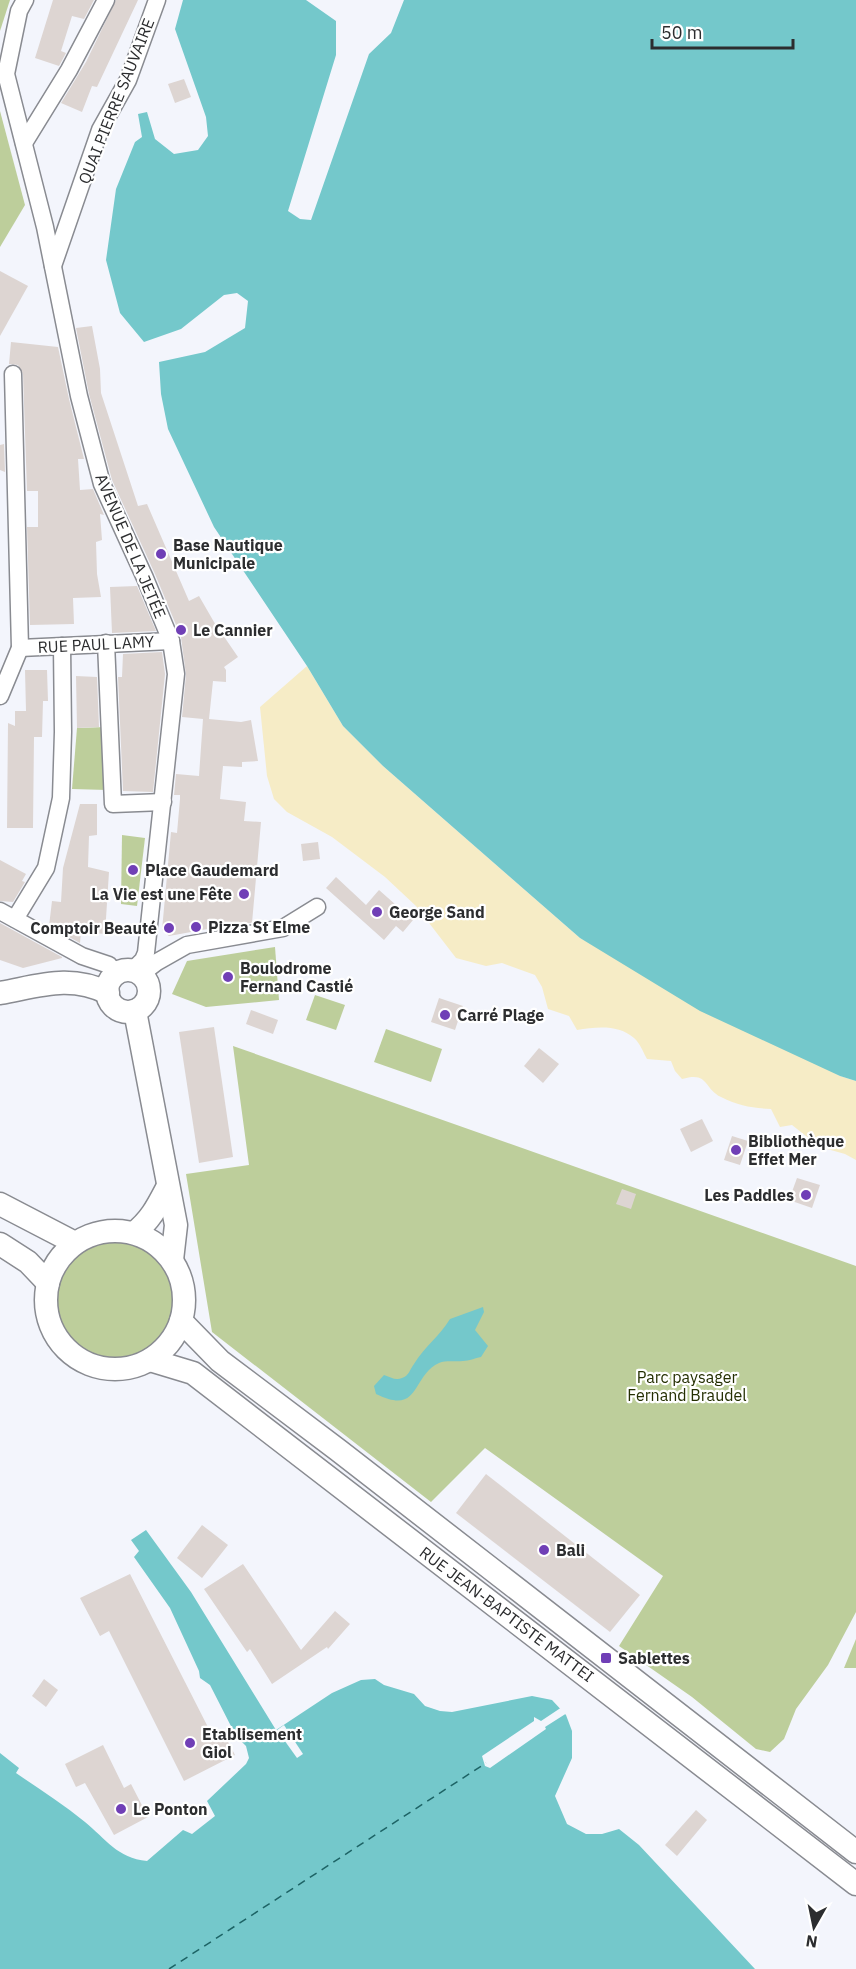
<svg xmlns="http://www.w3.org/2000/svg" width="856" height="1969" font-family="'IBM Plex Sans',sans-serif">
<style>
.green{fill:#bdce9b}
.sand{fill:#f6ecc6}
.water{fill:#74c8cb}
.pier{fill:#f3f5fc}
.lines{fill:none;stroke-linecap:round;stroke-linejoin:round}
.ferry{stroke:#1d6365;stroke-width:1.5;stroke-dasharray:8 6;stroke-linecap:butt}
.building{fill:#ddd5d2}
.street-casing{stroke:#898b91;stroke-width:19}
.secondary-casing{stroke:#898b91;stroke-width:25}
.street{stroke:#fff;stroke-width:16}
.secondary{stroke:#fff;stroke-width:22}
.poi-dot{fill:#703fb6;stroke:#fff;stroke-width:2}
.labels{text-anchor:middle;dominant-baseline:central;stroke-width:4.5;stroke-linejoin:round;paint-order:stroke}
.street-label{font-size:16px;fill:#2c2d2f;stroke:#fff}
.poi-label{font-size:16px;font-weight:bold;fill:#2c2d2f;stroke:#fff;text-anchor:start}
.park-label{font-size:16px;fill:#242f02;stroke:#fff}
</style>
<rect width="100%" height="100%" fill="#f3f5fc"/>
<!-- green -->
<g class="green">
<polygon points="0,0 10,0 0,31"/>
<polygon points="0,111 25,205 0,247"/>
<polygon points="106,727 107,790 72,789 77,728"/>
<polygon points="122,835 145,838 137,906 121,904"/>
<polygon points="275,947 279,1000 206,1007 172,994 187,961"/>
<polygon points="315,995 345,1005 336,1030 306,1020"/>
<polygon points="386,1029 442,1049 431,1082 374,1062"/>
<polygon points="233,1046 856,1266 856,1612 828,1665 796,1709 784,1739 770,1752 756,1749 692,1697 619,1646 663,1576 485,1448 431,1502 212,1332 186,1174 249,1165"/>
<circle cx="115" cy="1300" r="69"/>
<polygon points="856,1639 856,1668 844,1668"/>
</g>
<!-- sand -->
<path class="sand" d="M307,666L343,726L383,766L580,938L840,1076L856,1081V1160L845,1154L820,1147L792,1125L780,1127L771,1109C752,1108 739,1106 721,1097C703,1088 709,1071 682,1079L675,1071L671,1061L647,1059C643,1052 640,1043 634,1038C618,1024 596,1027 577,1030L569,1016L548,1009L542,987L535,975L502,963L486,966L456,958L416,906L385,877L332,837L287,812L274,799L267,776L260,707Z"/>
<!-- water -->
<g class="water">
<polygon points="183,0 306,0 336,21 336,55 288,211 300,219 311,220 369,54 391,33 404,0 856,0 856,1081 840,1076 700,1011 580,938 383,766 343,726 307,666 214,527 168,429 161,394 159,362 205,352 245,328 248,301 237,293 224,295 181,329 144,342 120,313 106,260 116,189 135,142 142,137 138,114 147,112 155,139 174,154 198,150 208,136 206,117 175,29"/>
<path d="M483,1307L484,1312L475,1330L488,1346L481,1357C475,1358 469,1361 463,1361C455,1362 446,1360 439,1363C411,1376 421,1416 376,1394L374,1386L384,1375C390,1377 396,1381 402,1378C409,1376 410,1369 414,1364C424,1347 440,1336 450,1319Z"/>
<path d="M146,1530L191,1592L276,1730L332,1693L361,1680L375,1679L384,1685L414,1694L425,1706L440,1711L452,1712L532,1696L552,1700L566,1715L572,1731V1758L555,1796L567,1824L586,1834H602L619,1829L639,1845L755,1969H0V1753L19,1768L16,1773C39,1789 63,1804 85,1822C106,1839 117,1858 147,1861L183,1830L192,1834L215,1816L207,1801L246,1764L249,1758L246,1746L236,1736L210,1685L200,1678L199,1671L170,1608L134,1557L139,1551L131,1540Z"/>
</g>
<!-- pier -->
<g class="pier">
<polygon points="562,1707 567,1713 545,1727 546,1729 490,1768 485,1766 482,1756 534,1721 534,1717 541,1721"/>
<polygon points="284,1725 303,1754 297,1758 277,1730"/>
</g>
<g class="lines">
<!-- ferry -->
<polyline class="ferry" points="169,1969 486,1763"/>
</g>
<!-- building -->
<g class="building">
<polygon points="53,0 94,0 84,19 72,16 61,51 66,53 59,66 35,58"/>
<polygon points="116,0 138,0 97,87 92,86 82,112 61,103 86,62"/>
<polygon points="184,79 191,97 175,103 168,84"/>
<polygon points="0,271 28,286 0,336"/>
<polygon points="92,326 100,369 101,393 138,506 147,504 189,601 199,596 214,622 238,657 224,667 226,670 226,682 213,681 209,719 241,722 251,720 258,761 242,762 242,767 223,766 220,799 246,802 244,821 261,822 252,923 235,924 169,936 162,930 171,832 177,833 180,799 180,795 174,795 176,774 199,776 203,719 182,717 186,675 181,637 155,574 112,480 89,394 76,328"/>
<polygon points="11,342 58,347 69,399 84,459 78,459 80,490 93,489 104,515 100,514 102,540 96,542 97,574 101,597 73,598 74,624 30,625 27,527 38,527 38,491 27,491 23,374 18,365 9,364"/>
<polygon points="4,444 5,472 0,470 0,445"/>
<polygon points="137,586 156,631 112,633 110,587"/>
<polygon points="162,652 165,674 153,792 123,791 118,677 122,677 123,654"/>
<polygon points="25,670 47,670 48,701 43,701 42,737 34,737 33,828 7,828 8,723 15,726 15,711 26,711"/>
<polygon points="76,676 97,677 99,727 77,728"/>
<polygon points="80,804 97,804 97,835 89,836 88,867 109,872 105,934 81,932 80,943 49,926 52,901 61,902 63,868"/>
<polygon points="318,842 320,859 303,861 301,844"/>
<polygon points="0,860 26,874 22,881 25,882 13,902 0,901"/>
<polygon points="336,877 366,905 379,890 413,920 403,932 396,926 384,940 326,888"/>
<polygon points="0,923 62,957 62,958 23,968 0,960"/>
<polygon points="439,998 463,1006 455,1030 431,1022"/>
<polygon points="251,1010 278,1020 273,1034 246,1024"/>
<polygon points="214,1027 233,1157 199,1163 179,1032"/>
<polygon points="539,1048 559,1064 543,1083 524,1066"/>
<polygon points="702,1119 713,1141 691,1152 680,1129"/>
<polygon points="732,1136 748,1141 740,1165 724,1160"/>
<polygon points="797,1178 820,1185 812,1208 789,1200"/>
<polygon points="622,1189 636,1194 631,1209 616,1204"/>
<polygon points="486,1474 640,1595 610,1632 456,1513"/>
<polygon points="202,1525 228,1545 202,1578 177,1558"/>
<polygon points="243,1564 301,1650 335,1611 350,1624 328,1649 327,1647 272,1684 250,1649 247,1652 204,1589"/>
<polygon points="130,1574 213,1737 223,1732 235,1755 184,1781 109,1631 100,1636 80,1598"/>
<polygon points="44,1679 58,1690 46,1707 32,1696"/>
<polygon points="103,1745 124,1788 131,1784 148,1817 114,1835 85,1783 76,1787 65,1764"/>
<polygon points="696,1810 707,1820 677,1856 665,1845"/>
</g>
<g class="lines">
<!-- street casing -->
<g class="street-casing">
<g id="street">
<polyline points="25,0 19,11 6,74 45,227 79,396 102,484 145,578 171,641 176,674 146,953 143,960 132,971"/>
<polyline points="24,143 69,70 106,0"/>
<polyline points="53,266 100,130 128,80 157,0"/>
<polyline points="106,643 113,804 163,802"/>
<polyline points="20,648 171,641"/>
<polyline points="0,696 20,648 13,374"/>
<polyline points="0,911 82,956 109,965 115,976"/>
<polyline points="15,919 46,868 61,798 63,732 62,646"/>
<polyline points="140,975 157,962 187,945 283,928 317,907"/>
</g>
</g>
<!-- secondary casing -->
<g class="secondary-casing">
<g id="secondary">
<circle cx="128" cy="991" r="21"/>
<path d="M0,993C39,986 70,974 108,993"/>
<polyline points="135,1011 176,1225 172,1260"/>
<polyline points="0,1204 75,1243"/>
<circle cx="115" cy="1300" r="69"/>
<path d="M134,1233C151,1220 158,1205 168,1186"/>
<polyline points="0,1244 28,1262 48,1283"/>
<polyline points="181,1321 220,1361 338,1450 856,1852"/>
<polyline points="150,1360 193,1373 856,1884"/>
</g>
</g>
<!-- street -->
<use href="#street" class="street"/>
<!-- secondary -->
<use href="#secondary" class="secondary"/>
</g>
<!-- markers -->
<g class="poi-dot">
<circle cx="161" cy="554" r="6"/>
<circle cx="181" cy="630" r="6"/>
<circle cx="133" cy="870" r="6"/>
<circle cx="244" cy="894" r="6"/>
<circle cx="377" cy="912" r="6"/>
<circle cx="196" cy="927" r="6"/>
<circle cx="169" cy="928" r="6"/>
<circle cx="228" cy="977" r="6"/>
<circle cx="445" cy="1015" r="6"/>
<circle cx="736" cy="1150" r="6"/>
<circle cx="806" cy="1195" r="6"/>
<circle cx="544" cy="1550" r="6"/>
<rect x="600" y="1652" width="12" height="12" rx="3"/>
<circle cx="190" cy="1743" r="6"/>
<circle cx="121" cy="1809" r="6"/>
</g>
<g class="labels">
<!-- street labels -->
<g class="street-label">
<text transform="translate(116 101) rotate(-68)">QUAI PIERRE SAUVAIRE</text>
<text transform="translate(131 546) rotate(67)">AVENUE DE LA JETÉE</text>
<text transform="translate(96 644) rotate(-3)">RUE PAUL LAMY</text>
<text transform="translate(507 1614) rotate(37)">RUE JEAN-BAPTISTE MATTEI</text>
</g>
<!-- poi labels -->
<g class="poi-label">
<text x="173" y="545">Base Nautique<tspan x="173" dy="18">Municipale</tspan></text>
<text x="193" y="630">Le Cannier</text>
<text x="145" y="870">Place Gaudemard</text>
<text x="232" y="894" text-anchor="end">La Vie est une Fête</text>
<text x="389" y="912">George Sand</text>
<text x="208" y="927">Pizza St Elme</text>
<text x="157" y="928" text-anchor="end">Comptoir Beauté</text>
<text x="240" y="968">Boulodrome<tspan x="240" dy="18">Fernand Castié</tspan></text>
<text x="457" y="1015">Carré Plage</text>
<text x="748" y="1141">Bibliothèque<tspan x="748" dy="18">Effet Mer</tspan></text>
<text x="794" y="1195" text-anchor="end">Les Paddles</text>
<text x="556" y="1550">Bali</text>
<text x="618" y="1658">Sablettes</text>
<text x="202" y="1734">Etablisement<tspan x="202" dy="18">Giol</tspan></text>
<text x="133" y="1809">Le Ponton</text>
</g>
<!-- park labels -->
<g class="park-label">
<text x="687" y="1377">Parc paysager<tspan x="687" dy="18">Fernand Braudel</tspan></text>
</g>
</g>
<!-- north arrow -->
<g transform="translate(814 1927) rotate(189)" stroke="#ffffff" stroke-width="4.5" paint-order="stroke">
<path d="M0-4.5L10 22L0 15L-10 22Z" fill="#2c2d2f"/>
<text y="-9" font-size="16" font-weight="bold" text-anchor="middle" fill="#2c2d2f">N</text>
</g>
<!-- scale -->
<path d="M652 39v9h141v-9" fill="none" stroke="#2c2d2f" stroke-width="3"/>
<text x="661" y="39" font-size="18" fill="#2c2d2f" stroke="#ffffff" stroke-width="4.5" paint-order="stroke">50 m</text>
</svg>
